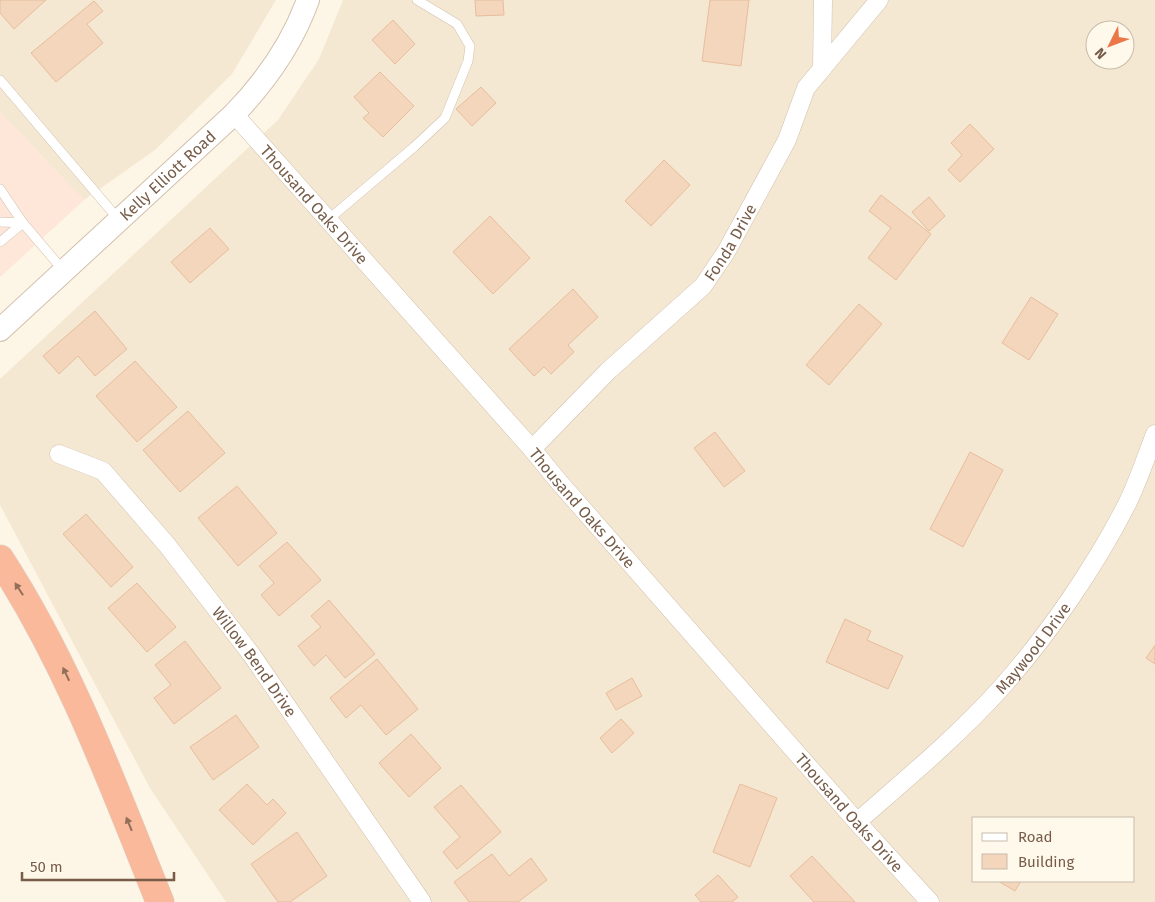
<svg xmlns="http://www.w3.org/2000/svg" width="1155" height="902" font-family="'Fira Sans',sans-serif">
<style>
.residential{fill:#f5e8d3;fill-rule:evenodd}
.commercial{fill:#fee6d9}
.building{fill:#f4d6bc;stroke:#e7bd9c}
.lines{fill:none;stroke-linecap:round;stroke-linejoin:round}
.service-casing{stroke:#d1c0ad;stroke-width:10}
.minor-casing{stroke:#d1c0ad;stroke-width:19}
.tertiary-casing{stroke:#d1c0ad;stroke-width:24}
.motorway-casing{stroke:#dcd5d0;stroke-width:29}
.service{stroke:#fff;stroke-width:9}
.minor{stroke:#fff;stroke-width:18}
.tertiary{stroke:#fff;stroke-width:22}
.motorway{stroke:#f9b99a;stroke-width:28}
.oneway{fill:#916f59}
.labels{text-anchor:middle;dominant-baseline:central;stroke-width:4.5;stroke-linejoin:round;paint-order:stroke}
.street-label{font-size:16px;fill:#775d49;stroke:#fff9ec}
</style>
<rect width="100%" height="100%" fill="#fdf5e5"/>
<!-- residential -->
<g class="residential">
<polygon points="0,0 276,0 232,74 155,150 84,200 0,112"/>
<path d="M343,0H1155V902H226L150,788L0,505V379L278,120L319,59ZM1095,30H1125V60H1095ZM974,818H1134V881H974Z"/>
</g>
<!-- commercial -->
<polygon class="commercial" points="0,112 84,200 0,277"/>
<!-- building -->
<g class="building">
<polygon points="0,0 46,0 14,29 0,13"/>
<polygon points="475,0 503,0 504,15 476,16"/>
<polygon points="710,0 749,0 741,66 702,61"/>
<polygon points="94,1 103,11 87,24 103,43 56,82 31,53"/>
<polygon points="393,20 415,44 395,64 372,40"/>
<polygon points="380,72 414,106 383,137 363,118 369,113 354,97"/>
<polygon points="481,87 496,103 472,126 456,109"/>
<polygon points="970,124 994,149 960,182 948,170 962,155 951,143"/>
<polygon points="664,160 690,185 651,226 625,201"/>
<polygon points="881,195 931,234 896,280 868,258 891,228 869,211"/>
<polygon points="929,197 945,216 929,231 912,212"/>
<polygon points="490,216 530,258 493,294 453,252"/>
<polygon points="210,228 229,249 190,283 171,262"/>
<polygon points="573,289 598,317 568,345 574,352 551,374 544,367 534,376 509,349"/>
<polygon points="1031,297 1058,314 1029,360 1002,343"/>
<polygon points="859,304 882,324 829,385 806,365"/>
<polygon points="95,311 127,349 95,376 78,356 59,374 43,356"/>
<polygon points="135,361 177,407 137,442 96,396"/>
<polygon points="188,411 225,453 180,492 143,450"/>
<polygon points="715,432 745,471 724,487 694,448"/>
<polygon points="970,452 1003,470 963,547 930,529"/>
<polygon points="237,486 277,533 238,566 198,518"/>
<polygon points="86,514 133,567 111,587 63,534"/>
<polygon points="287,542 321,580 279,616 261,595 274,583 259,566"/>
<polygon points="137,583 176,627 147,652 108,608"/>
<polygon points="329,600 375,654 345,678 326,655 314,666 298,646 321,627 311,616"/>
<polygon points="845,619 871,631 867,640 903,656 888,689 826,662"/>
<polygon points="185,641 221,688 174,724 154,698 171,685 155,665"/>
<polygon points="1155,645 1155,664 1146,658"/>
<polygon points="377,659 418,709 386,735 361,705 346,718 330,698"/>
<polygon points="632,678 642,696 616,710 606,693"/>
<polygon points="236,715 259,747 213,780 190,747"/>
<polygon points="621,719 634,733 612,753 600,738"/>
<polygon points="411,734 441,768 409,797 379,763"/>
<polygon points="247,784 267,805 273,799 286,813 253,845 219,810"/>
<polygon points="740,784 777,798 750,867 713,852"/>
<polygon points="461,785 501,832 457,869 443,852 460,837 434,807"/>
<polygon points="297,832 327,876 290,902 278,902 251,864"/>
<polygon points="492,854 509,876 531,858 547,880 518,902 469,902 454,882"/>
<polygon points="812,856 855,902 814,902 790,876"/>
<polygon points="718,875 738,897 732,902 701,902 695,895"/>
<polygon points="998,881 1021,881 1015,891"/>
</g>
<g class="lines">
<!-- service casing -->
<g class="service-casing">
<g id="service">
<polyline points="0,80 119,220"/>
<polyline points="0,189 23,223 0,242"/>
<polyline points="329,219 414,147 445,118 468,61 470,46 457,24 417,0"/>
<polyline points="0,222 23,223 63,270"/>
</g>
</g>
<!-- minor casing -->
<g class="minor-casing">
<g id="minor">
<polyline points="822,69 823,0"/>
<path id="s1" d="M234,114L532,449L559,482L857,822L930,902"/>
<path id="s2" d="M532,449L608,371L703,286L726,252L787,140L806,88L879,0"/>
<path id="s3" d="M59,454L103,471L167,545L251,654L422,902"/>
<path id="s4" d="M857,822C906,779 957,737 1001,688C1048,635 1095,567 1127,504C1138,482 1146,457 1155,434"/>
</g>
</g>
<!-- tertiary casing -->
<g class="tertiary-casing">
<g id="tertiary">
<path id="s5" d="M0,330L234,114C267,80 292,44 308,0"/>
</g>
</g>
<!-- motorway casing -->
<g class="motorway-casing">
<path id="motorway" d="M0,559C70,667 112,783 160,902"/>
</g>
<!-- service -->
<use href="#service" class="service"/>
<!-- minor -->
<use href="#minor" class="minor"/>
<!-- tertiary -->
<use href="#tertiary" class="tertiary"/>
<!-- motorway -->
<use href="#motorway" class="motorway"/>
</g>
<!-- one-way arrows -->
<defs><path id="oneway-solid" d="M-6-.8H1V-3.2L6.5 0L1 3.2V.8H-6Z" transform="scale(1.25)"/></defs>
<g class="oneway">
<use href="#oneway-solid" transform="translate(19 589) rotate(-123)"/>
<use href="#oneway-solid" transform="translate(66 674) rotate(-115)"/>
<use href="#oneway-solid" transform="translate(129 824) rotate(-112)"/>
</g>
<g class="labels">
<!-- street labels -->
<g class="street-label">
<text stroke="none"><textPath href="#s5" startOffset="228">Kelly Elliott Road</textPath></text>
<text stroke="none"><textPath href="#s1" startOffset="121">Thousand Oaks Drive</textPath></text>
<text stroke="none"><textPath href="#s2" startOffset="288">Fonda Drive</textPath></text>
<text stroke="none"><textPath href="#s1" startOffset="526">Thousand Oaks Drive</textPath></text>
<text stroke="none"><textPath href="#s4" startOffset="248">Maywood Drive</textPath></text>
<text stroke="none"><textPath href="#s3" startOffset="291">Willow Bend Drive</textPath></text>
<text stroke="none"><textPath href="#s1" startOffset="931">Thousand Oaks Drive</textPath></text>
</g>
</g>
<!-- legend -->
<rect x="972" y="817" width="162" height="65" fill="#fff9ec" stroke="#c9bbab"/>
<rect x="982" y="833" width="25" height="8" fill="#ffffff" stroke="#c9bbab"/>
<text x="1018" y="842" font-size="15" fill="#775d49">Road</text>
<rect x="982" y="854" width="25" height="15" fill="#f4d6bc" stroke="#c9bbab"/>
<text x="1018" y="867" font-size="15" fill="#775d49">Building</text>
<!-- north arrow -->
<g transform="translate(1110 45) rotate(228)"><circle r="24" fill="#fff9ec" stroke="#c9bbab"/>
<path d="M0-4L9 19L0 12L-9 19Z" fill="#eb7647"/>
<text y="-8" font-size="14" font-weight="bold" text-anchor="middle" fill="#775d49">N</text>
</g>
<!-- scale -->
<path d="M22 872v8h152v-8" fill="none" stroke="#775d49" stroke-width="2.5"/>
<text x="30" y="872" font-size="15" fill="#775d49" stroke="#fff9ec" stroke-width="4" paint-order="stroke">50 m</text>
</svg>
